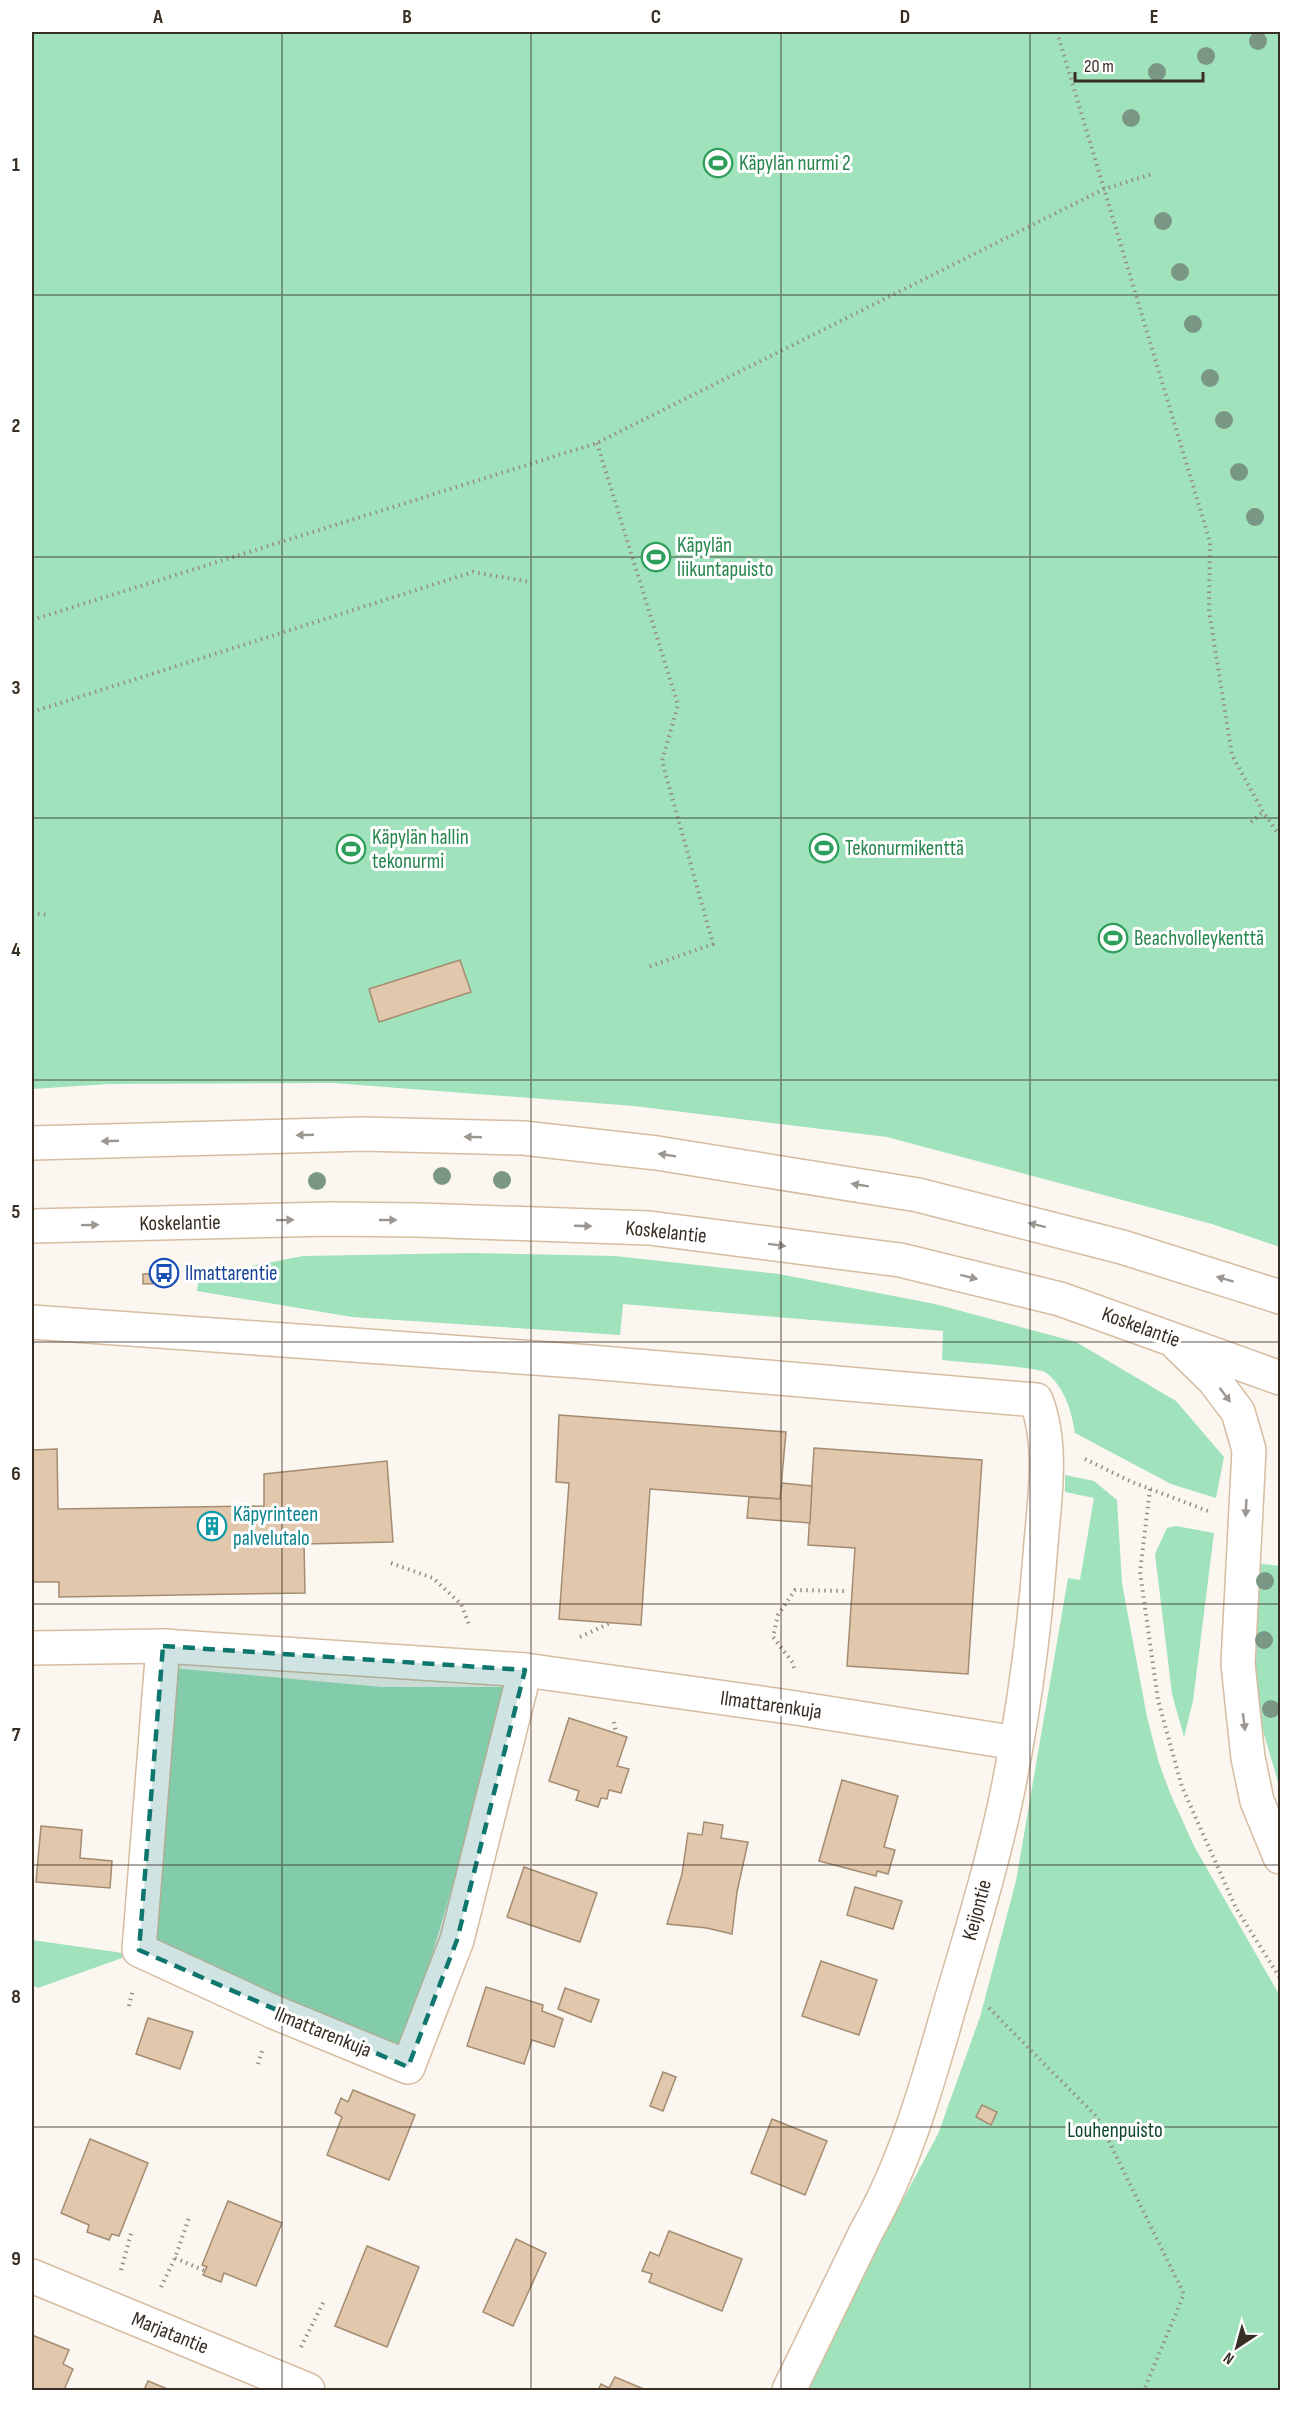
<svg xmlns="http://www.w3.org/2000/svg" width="1312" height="2422" font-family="'Sofia Sans Condensed',sans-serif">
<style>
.green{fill:#9fe2bb}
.building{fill:#e1c7ab;stroke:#a48c71;stroke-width:1.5}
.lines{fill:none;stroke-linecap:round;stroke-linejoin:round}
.street-casing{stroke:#d6bca0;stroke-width:36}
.primary-casing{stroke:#d6bca0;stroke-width:36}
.path{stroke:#968e85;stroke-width:4;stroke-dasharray:1.5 4.5;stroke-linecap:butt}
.street{stroke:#fff;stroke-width:33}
.primary{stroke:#fff;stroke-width:33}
.tree{fill:#7a9685}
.oneway{fill:#9c9691}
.marked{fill:#0f766e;fill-opacity:0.2;stroke:#0f766e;stroke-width:4.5;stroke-dasharray:12 8;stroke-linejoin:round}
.grid{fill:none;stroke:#382e23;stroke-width:1.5;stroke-opacity:0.55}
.labels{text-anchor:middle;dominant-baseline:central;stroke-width:6;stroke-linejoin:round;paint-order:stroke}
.leisure-label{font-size:21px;fill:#27864d;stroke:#fff;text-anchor:start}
.street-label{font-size:21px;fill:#382e23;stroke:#fff}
.transit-label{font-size:21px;fill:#164399;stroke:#fff;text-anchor:start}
.culture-label{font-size:21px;fill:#0d838f;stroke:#fff;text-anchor:start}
.park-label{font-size:21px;fill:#10482e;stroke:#fff}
.neatline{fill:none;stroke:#382e23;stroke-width:2}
.grid-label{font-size:20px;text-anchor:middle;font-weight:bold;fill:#382e23}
</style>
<rect width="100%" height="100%" fill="#fbf6f0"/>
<!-- green -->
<g class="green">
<polygon points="32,32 1280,32 1280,1247 1212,1224 887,1137 634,1106 333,1083 110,1084 32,1089"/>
<path d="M470,1253L615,1256L779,1274L935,1304L1076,1342L1176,1401L1224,1457L1216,1498L1171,1484L1075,1433C1072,1412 1064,1385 1045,1372C1037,1367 957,1362 942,1360L943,1331L623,1304L620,1335L352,1317L197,1291L199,1276L303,1256Z"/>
<polygon points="1065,1475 1094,1481 1117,1500 1122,1583 1147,1717 1159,1763 1170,1793 1194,1846 1280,1996 1280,2390 801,2390 938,2134 980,2017 1016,1881 1068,1578 1080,1580 1094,1498 1065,1492"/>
<polygon points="1176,1526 1214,1533 1193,1701 1184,1737 1172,1694 1155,1554 1167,1528"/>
<polygon points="1255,1563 1280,1566 1280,1789 1262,1727 1250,1642"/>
<polygon points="172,1668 383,1687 511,1687 403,2053 154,1947"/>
<polygon points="32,1940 123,1953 122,1958 38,1988 32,1985"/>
</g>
<!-- building -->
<g class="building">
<polygon points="460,960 471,992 379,1022 369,989"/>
<polygon points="170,1273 171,1283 143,1284 143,1274"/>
<polygon points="559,1415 786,1432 780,1499 650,1489 641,1625 559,1619 569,1483 556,1482"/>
<polygon points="814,1448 982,1460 968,1674 847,1666 855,1548 808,1545"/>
<polygon points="57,1449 58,1509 264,1506 264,1474 387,1461 393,1542 304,1544 305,1593 59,1597 59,1582 32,1582 32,1450"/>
<polygon points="782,1483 812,1486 810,1523 747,1518 749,1497 780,1499"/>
<polygon points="569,1718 627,1737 617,1766 629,1769 621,1793 609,1790 607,1799 601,1798 598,1807 576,1800 579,1791 549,1781"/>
<polygon points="842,1780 898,1796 884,1847 895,1850 888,1874 877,1871 876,1876 819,1861"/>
<polygon points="704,1822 723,1825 721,1838 748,1842 737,1892 732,1934 707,1928 667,1924 682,1874 688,1833 702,1835"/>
<polygon points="41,1826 82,1830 80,1858 112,1861 110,1888 36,1882"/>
<polygon points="524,1867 597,1893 580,1942 507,1917"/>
<polygon points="855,1887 902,1901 893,1929 847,1915"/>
<polygon points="821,1961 877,1980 859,2035 802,2016"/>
<polygon points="486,1987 543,2005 542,2011 563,2019 554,2047 532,2040 524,2064 467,2046"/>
<polygon points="565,1988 599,2000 591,2022 558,2009"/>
<polygon points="148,2018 193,2032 180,2069 136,2054"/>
<polygon points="663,2072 676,2077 663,2111 650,2106"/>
<polygon points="353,2090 415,2115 389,2180 327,2155 342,2117 335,2113 341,2098 348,2102"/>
<polygon points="982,2105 997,2112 991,2125 976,2117"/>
<polygon points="772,2119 827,2141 805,2195 751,2173"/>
<polygon points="90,2139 148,2163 119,2236 112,2234 109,2240 87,2232 89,2225 61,2213"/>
<polygon points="228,2201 282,2223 256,2286 224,2273 221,2282 203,2275 207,2267 202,2265"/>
<polygon points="669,2231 742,2259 722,2311 649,2282 652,2274 642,2271 650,2252 659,2256"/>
<polygon points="516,2239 546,2253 513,2326 483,2312"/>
<polygon points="367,2246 419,2267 387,2347 335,2326"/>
<polygon points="32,2335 69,2350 63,2364 73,2369 64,2390 32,2390"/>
<polygon points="615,2377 646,2390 598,2390 601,2384 609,2388"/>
<polygon points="148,2381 170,2390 144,2390"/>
</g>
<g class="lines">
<!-- street casing -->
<g class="street-casing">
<g id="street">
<path d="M32,1322L590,1362L1036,1400C1053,1443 1045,1497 1041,1543C1035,1627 1024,1711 1007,1794C992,1866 970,1937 949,2008C927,2085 906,2162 866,2232L789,2390"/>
<polyline points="163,1646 139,1950 274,2012 408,2067 457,1940 525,1670"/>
<polyline points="32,1648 163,1646 525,1670 796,1708 1016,1743"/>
<polyline points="32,2276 308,2390"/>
</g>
</g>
<!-- primary casing -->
<g class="primary-casing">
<g id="primary">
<polyline points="32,1143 363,1134 523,1138 657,1153 918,1195 1122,1247 1280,1297"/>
<polyline points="32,1226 330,1219 419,1220 649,1228 900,1260 1060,1299 1280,1378"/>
<polyline points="1178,1345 1214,1380 1238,1412 1249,1450 1238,1664 1248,1758 1257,1801 1280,1857"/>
</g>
</g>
<!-- path -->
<g class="path">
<polyline points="1057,32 1210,542 1209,611 1232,755 1263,812 1280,836"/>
<polyline points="597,443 678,705 662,761 713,944 648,967"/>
<polyline points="32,620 597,443 1104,189 1152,174"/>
<polyline points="32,712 473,572 530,582"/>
<polyline points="1251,822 1263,812"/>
<polyline points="32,913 48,915"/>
<polyline points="1085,1459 1132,1482 1208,1511"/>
<polyline points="1150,1489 1140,1572 1158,1700 1182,1787 1236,1908 1280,1978"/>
<polyline points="391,1563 433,1578 461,1604 470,1627"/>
<polyline points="580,1637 610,1623"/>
<polyline points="794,1668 793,1663 773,1637 778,1615 795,1590 845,1591"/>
<polyline points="614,1722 616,1733"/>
<polyline points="129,2006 133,1989"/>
<polyline points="989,2008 1097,2117 1184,2294 1144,2390"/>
<polyline points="258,2064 263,2048"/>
<polyline points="175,2258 205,2271"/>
<polyline points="121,2270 132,2230"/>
<polyline points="161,2287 175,2258 189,2218"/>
<polyline points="301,2347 325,2299"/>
</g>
<!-- street -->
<use href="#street" class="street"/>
<!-- primary -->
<use href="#primary" class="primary"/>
</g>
<!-- trees -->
<g class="tree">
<circle cx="1258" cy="41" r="9"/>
<circle cx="1206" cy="56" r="9"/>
<circle cx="1157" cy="72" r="9"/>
<circle cx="1131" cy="118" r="9"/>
<circle cx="1163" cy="221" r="9"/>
<circle cx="1180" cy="272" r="9"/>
<circle cx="1193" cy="324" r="9"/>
<circle cx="1210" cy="378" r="9"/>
<circle cx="1224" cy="420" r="9"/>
<circle cx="1239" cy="472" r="9"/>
<circle cx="1255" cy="517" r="9"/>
<circle cx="442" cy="1176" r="9"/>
<circle cx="502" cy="1180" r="9"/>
<circle cx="317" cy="1181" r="9"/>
<circle cx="1265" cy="1581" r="9"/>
<circle cx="1264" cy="1640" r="9"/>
<circle cx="1271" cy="1709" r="9"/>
</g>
<!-- one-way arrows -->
<defs><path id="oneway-solid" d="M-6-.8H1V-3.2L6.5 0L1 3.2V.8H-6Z" transform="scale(1.5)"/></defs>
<g class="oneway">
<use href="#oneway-solid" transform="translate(305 1135) rotate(178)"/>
<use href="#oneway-solid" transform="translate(473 1137) rotate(-178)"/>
<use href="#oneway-solid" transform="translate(110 1141) rotate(178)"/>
<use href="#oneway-solid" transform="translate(667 1155) rotate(-171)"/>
<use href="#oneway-solid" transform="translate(860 1185) rotate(-171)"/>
<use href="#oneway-solid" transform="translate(285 1220) rotate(-1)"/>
<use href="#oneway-solid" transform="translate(388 1220)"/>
<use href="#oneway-solid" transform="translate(90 1225) rotate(-1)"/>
<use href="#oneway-solid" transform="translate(1037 1225) rotate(-166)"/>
<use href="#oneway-solid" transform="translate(583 1226) rotate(2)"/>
<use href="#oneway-solid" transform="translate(777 1245) rotate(7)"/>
<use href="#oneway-solid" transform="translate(969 1277) rotate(14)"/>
<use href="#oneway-solid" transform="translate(1225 1279) rotate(-163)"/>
<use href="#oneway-solid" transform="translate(1225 1395) rotate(53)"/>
<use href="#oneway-solid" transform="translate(1246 1508) rotate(93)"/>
<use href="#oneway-solid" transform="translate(1244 1722) rotate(83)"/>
</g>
<!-- marked area -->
<path class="marked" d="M163,1646L525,1670L457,1940L408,2067L139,1950Z"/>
<!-- grid -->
<path class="grid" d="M282,32V2390M531,32V2390M781,32V2390M1030,32V2390M32,295H1280M32,557H1280M32,818H1280M32,1080H1280M32,1342H1280M32,1604H1280M32,1865H1280M32,2127H1280"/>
<!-- icons -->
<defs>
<g id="stadium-ring" transform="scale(1.5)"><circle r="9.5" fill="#fff" stroke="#2e9e5b" stroke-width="1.5"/><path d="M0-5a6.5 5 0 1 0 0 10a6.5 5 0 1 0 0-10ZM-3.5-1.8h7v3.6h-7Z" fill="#2e9e5b"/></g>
<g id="bus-ring" transform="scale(1.5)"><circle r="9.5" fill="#fff" stroke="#1a4fb4" stroke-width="1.5"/><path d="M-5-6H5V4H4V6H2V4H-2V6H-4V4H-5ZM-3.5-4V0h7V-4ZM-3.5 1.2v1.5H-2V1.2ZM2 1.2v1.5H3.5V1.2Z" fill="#1a4fb4"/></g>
<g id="building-ring" transform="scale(1.5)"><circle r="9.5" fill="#fff" stroke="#0f9aa8" stroke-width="1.5"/><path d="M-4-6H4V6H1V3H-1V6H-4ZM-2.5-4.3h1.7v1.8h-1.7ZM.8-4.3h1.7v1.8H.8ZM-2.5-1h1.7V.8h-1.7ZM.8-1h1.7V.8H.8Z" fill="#0f9aa8"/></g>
</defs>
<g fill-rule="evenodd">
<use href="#stadium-ring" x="718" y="163"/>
<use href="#stadium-ring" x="656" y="557"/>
<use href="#stadium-ring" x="824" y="848"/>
<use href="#stadium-ring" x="351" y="849"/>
<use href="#stadium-ring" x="1113" y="938"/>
<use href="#bus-ring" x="164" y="1273"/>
<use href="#building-ring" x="212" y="1526"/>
</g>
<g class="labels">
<!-- leisure labels -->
<g class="leisure-label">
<text x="739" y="163">Käpylän nurmi 2</text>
<text x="677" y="545">Käpylän<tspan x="677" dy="24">liikuntapuisto</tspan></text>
<text x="372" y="837">Käpylän hallin<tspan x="372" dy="24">tekonurmi</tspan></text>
<text x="845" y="848">Tekonurmikenttä</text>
<text x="1134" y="938">Beachvolleykenttä</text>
</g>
<!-- street labels -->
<g class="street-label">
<text transform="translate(180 1223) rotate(-1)">Koskelantie</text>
<text transform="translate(666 1232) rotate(6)">Koskelantie</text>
<text transform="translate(1141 1327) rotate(20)">Koskelantie</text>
<text transform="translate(771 1705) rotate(8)">Ilmattarenkuja</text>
<text transform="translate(977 1910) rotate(-75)">Keijontie</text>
<text transform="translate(323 2032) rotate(22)">Ilmattarenkuja</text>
<text transform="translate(170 2333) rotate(22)">Marjatantie</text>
</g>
<!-- transit labels -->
<g class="transit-label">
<text x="185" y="1273">Ilmattarentie</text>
</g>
<!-- culture labels -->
<g class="culture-label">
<text x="233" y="1514">Käpyrinteen<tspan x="233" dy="24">palvelutalo</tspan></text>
</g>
<!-- park labels -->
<g class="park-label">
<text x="1115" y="2130">Louhenpuisto</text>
</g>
</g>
<!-- border -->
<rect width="1312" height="2422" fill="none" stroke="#ffffff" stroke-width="66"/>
<!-- north arrow -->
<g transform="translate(1237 2347) rotate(216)" stroke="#ffffff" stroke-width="4.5" paint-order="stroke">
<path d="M0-4.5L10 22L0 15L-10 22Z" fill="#382e23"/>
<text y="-9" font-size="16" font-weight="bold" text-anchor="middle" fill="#382e23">N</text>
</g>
<!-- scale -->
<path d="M1075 72v9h128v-9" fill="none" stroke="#382e23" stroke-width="3"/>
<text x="1084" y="72" font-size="18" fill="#382e23" stroke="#ffffff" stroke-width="4.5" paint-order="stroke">20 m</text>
<rect x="33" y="33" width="1246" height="2356" class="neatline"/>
<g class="grid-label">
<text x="158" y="23">A</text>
<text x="407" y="23">B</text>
<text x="656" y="23">C</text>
<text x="905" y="23">D</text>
<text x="1154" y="23">E</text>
<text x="16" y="171">1</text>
<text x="16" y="432">2</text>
<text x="16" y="694">3</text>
<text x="16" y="956">4</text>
<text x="16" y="1218">5</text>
<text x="16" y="1480">6</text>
<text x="16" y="1741">7</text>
<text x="16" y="2003">8</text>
<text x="16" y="2265">9</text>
</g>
</svg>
